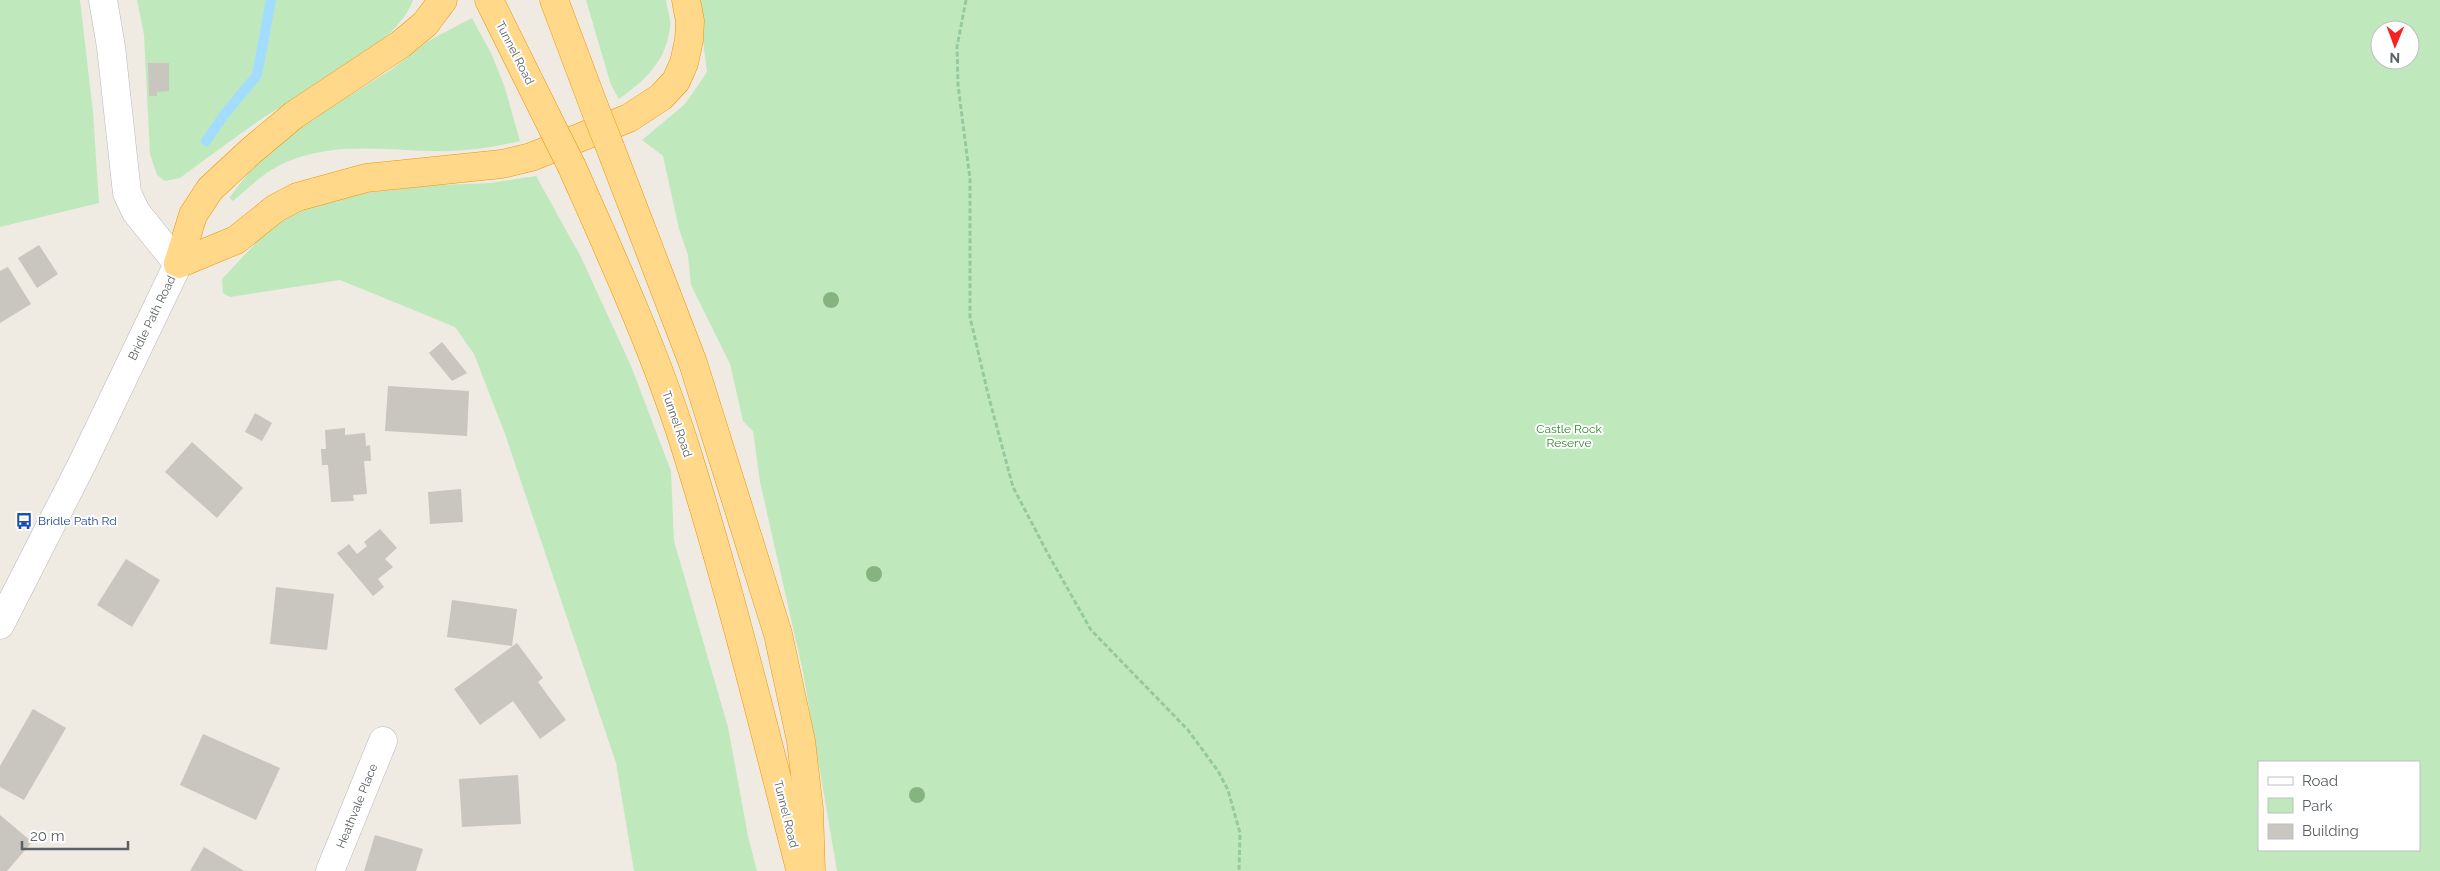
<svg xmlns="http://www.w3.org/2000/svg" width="2440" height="871" font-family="Raleway,sans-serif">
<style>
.green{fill:#c0e8bd;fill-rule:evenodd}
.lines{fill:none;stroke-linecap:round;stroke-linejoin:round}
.stream{stroke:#a2ddff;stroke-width:10}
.building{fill:#c9c5bf}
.minor-casing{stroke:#b5b9be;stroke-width:29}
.highway-casing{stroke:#f19300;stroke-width:29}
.path{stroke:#95caa0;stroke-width:3;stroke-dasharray:5 2.5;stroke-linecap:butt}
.minor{stroke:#fff;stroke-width:28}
.highway{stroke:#ffd889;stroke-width:28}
.highway-bridge-casing{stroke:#f19300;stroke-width:29;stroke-linecap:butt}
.highway-bridge{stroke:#ffd889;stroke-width:28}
.tree{fill:#86b480}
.labels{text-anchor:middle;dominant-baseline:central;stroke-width:4;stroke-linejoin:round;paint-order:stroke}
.street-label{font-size:12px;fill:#5a6064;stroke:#fff}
.park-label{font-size:12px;fill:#31872f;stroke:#fff}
.transit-label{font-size:12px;fill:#164399;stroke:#fff;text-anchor:start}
</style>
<rect width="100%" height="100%" fill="#efebe2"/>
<!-- green -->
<g class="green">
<polygon points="0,0 80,0 93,112 99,203 0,227"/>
<path d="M137,0H413C397,47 302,92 260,120C233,139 206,159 180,178L165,181L157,175L150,154L144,35Z"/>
<path d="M586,0H666C667,8 671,19 670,27C666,62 645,80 619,99L611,85Z"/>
<path d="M698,0H2440V871H837L803,672L760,482L753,431L743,421L730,364L691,285L688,255L679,229L663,156L642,140L685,104L707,72ZM2380,30H2410V60H2380ZM2259,762H2419V850H2259Z"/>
<path d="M472,18L492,55L505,88L520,141C492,148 462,152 433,151C383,150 337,142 289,161C268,169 250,186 233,201L229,198L256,163L298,128L392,69L430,40Z"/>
<polygon points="536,176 581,257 631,366 671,471 674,541 728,727 748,836 757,871 634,871 616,763 505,434 474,354 455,327 340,280 230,297 223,293 222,279 266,232 297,210 347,195 438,185 490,183"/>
</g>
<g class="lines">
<!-- stream -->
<polyline class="stream" points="206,141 224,115 257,75 271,0"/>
</g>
<!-- building -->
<g class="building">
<polygon points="148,63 169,63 169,91 157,92 157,96 149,96"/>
<polygon points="39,245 58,274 37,288 18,258"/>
<polygon points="8,267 31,304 0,323 0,271"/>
<polygon points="442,342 467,373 452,381 429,353"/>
<polygon points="388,386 469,391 467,436 385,431"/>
<polygon points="255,413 272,423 262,441 245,432"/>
<polygon points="345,428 345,435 365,433 366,446 370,445 371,461 364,461 367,494 353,495 354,501 331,502 328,465 322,465 321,449 326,449 325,430"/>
<polygon points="192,442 243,488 217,518 165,472"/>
<polygon points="461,489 463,522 430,524 428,492"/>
<polygon points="380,529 397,548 385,559 393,567 378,579 384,587 373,596 337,553 349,544 357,554 367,546 364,542"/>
<polygon points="126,559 160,580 132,627 97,605"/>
<polygon points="276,587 334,594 327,650 270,644"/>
<polygon points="452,600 517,609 512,646 447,637"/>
<polygon points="517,643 543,678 538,682 566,720 540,739 513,701 480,725 454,689"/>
<polygon points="33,709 66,728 24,800 0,787 0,766"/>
<polygon points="203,734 280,768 256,820 180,785"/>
<polygon points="518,775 521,824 462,827 459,779"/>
<polygon points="0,815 32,842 7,871 0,871"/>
<polygon points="375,835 423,849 416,871 364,871"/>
<polygon points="204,847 244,871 190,871"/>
</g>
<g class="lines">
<!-- minor casing -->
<g class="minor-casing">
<g id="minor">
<polyline points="0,625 83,462 178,264 136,212 127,193 111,47 103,0"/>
<polyline points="330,871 383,741"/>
</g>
</g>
<!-- highway casing -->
<g class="highway-casing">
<g id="highway">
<polyline points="489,0 552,127"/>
<polyline points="554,0 595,109"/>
<polyline points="610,147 693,363 778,634 801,741 809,809 811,871"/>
<path d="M572,167C612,257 654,349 684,443C728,582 763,724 799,865"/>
<polyline points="178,264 236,240 276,208 297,197 366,178 502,164 531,157 629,118 661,97 676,81 684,63 689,40 690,21 686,0"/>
<polyline points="178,264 193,215 210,189 252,150 294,115 401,44 425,24 443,0"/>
</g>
</g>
<!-- path -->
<polyline class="path" points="966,0 957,47 958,85 970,179 970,317 988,394 1013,487 1048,554 1091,630 1188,730 1218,771 1228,790 1240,833 1239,871"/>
<!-- minor -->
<use href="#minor" class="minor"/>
<!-- highway -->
<use href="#highway" class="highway"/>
<!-- highway-bridge casing -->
<g class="highway-bridge-casing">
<g id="highway-bridge">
<polyline points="595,109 610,147"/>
<polyline points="552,127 572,167"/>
</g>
</g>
<!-- highway-bridge -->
<use href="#highway-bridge" class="highway-bridge"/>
</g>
<!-- trees -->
<g class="tree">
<circle cx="831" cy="300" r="8"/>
<circle cx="874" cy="574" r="8"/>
<circle cx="917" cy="795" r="8"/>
</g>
<!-- icons -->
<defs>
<g id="bus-bare" transform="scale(1.35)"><path d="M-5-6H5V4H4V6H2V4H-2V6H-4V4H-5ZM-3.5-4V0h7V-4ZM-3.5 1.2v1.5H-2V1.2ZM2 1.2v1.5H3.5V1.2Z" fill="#1a4fb4" stroke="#fff" stroke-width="2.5" paint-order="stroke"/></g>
</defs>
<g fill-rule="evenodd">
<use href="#bus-bare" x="24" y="521"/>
</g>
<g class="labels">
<!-- street labels -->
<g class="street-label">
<text transform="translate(515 53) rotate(63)">Tunnel Road</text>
<text transform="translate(152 318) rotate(-64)">Bridle Path Road</text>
<text transform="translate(677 424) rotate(71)">Tunnel Road</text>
<text transform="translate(357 806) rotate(-68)">Heathvale Place</text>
<text transform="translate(786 814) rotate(76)">Tunnel Road</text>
</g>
<!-- park labels -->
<g class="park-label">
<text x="1569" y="429">Castle Rock<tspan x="1569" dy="14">Reserve</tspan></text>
</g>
<!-- transit labels -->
<g class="transit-label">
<text x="38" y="521">Bridle Path Rd</text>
</g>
</g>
<!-- legend -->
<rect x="2258" y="761" width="162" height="90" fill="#ffffff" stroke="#bdbfc1"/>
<rect x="2268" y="777" width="25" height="8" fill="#ffffff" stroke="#bdbfc1"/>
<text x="2302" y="786" font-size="15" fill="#5a6064">Road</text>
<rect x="2268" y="798" width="25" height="15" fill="#c0e8bd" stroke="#bdbfc1"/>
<text x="2302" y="811" font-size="15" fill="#5a6064">Park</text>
<rect x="2268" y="824" width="25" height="15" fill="#c9c5bf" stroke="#bdbfc1"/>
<text x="2302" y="836" font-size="15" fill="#5a6064">Building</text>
<!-- north arrow -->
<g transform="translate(2395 45) rotate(181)"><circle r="24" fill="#ffffff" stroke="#bdbfc1"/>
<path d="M0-4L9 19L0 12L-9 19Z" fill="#f52222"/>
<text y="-8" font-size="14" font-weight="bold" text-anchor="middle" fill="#5a6064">N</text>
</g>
<!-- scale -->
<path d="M22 841v8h106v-8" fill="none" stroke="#5a6064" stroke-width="2.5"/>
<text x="30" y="841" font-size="15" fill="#5a6064" stroke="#ffffff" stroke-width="4" paint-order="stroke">20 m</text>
</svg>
